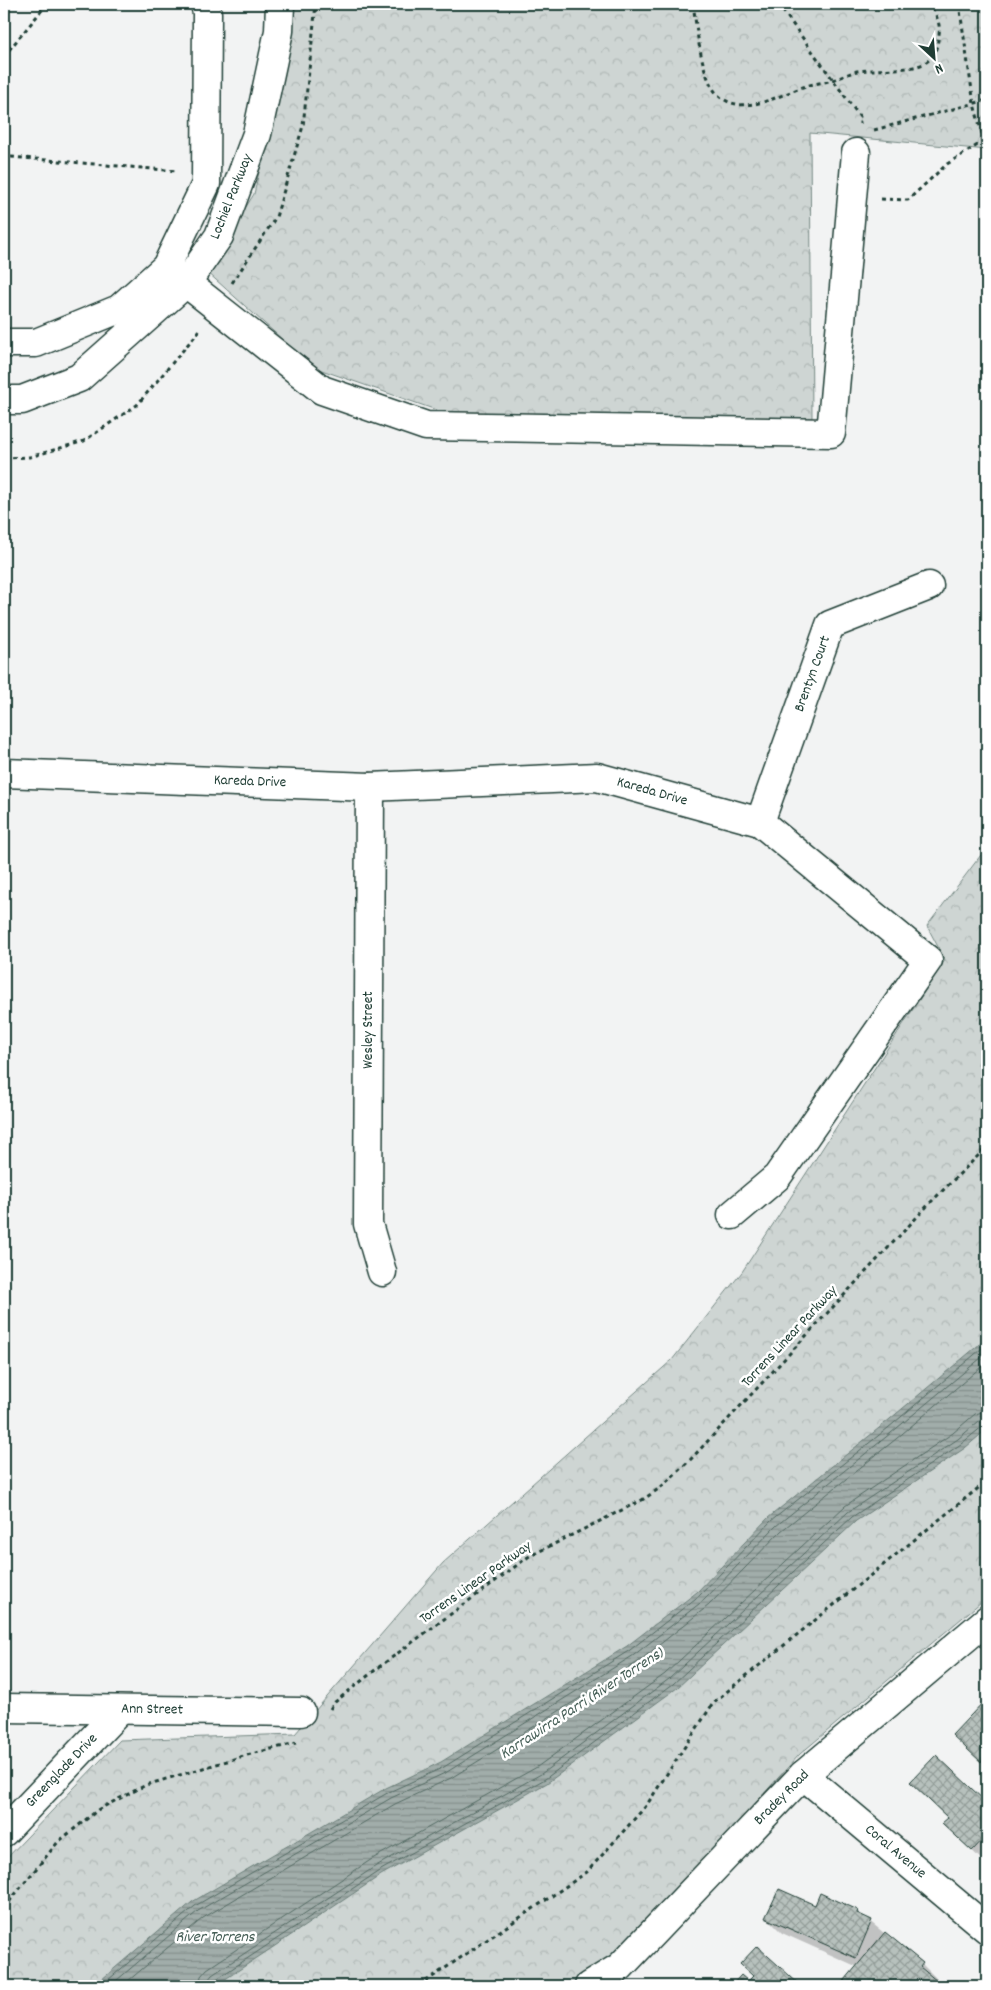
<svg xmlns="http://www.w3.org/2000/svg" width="991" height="1990" font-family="Dekko,sans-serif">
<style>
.forest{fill:url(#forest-crowns);stroke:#768984}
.water{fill:url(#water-rules);stroke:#6d807b}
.shadow{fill:#0003}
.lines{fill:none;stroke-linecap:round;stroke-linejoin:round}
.shore{stroke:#536a63;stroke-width:1}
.building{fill:url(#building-cross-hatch);stroke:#1f3d34}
.minor-casing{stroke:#1f3d34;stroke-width:31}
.path{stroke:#1f3d34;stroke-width:3;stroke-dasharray:4 4;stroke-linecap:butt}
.minor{stroke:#fff;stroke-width:28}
.labels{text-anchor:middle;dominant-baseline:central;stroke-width:5;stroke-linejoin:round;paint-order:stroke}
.street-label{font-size:15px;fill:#1f3d34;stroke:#fff}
.water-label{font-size:16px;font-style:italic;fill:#465f57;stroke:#fff}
</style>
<defs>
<pattern id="forest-crowns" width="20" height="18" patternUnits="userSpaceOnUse" patternTransform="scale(1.25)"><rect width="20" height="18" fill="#ced5d3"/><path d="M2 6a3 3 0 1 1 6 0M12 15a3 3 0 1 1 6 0" fill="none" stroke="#b0b8b6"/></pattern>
<pattern id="water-rules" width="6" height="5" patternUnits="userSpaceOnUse" patternTransform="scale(1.25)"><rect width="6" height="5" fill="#a1adaa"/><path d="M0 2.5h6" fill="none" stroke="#838e8b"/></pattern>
<pattern id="building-cross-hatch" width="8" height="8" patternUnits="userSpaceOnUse" patternTransform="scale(1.25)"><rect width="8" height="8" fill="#b7c1bd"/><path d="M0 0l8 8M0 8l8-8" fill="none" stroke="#949e9a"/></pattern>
</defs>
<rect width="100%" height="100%" fill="#f2f3f3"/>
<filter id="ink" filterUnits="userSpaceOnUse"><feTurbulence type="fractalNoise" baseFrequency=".02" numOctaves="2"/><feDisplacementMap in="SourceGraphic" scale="10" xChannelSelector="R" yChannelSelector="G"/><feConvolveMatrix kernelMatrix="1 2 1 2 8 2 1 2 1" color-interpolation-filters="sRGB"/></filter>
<g filter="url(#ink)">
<!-- forest -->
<g class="forest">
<polygon points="288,4 987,4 987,150 810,133 812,421 664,420 442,412 313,367 206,271 254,194 287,48"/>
<polygon points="987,847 987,1597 800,1754 612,1960 569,1986 4,1986 4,1861 120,1740 295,1734 443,1563 672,1360 742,1272 945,960 927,926"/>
</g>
<!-- water -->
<polygon class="water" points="987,1338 987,1429 965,1448 856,1521 677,1688 547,1783 381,1875 215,1986 94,1986 192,1902 386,1788 441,1762 627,1646 697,1592 768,1518 884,1424"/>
<!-- shadow -->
<g class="shadow">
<polygon points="987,1700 987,1767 969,1750"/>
<polygon points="936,1757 987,1805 987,1865 959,1838 949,1818"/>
<polygon points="816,1906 857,1911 922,1964 937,1979 935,1981 941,1986 842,1986 858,1967 782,1933 767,1918"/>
<polygon points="757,1947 799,1986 733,1986 741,1977 748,1983 754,1976"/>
<polygon points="725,1982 729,1986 721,1986"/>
</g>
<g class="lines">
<!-- shore -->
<g class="shore">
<polyline points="101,1986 195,1906 389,1792 444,1767 630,1650 700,1595 771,1521 888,1428 987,1344"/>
<polyline points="110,1986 198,1911 391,1798 447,1772 634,1655 704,1600 776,1526 891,1433 987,1353"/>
<polyline points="122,1986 203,1918 395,1804 451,1778 638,1662 709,1605 781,1531 896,1439 987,1362"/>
<polyline points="199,1986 201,1976 207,1969 372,1859 537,1767 665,1674 845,1506 953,1433 975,1414 987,1411"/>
<polyline points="206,1986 208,1980 212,1975 376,1866 541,1774 669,1679 848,1512 958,1439 979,1421 987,1419"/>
<polyline points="213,1986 215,1980 379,1871 545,1779 673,1684 852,1517 961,1444 983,1426 987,1425"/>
</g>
</g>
<!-- building -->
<g class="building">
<polygon points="987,1698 987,1763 983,1759 981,1762 952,1735"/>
<polygon points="936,1755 987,1803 987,1835 972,1851 942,1823 948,1818 910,1782"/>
<polygon points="779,1889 815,1905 820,1893 858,1910 857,1913 872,1920 856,1958 765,1918"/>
<polygon points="885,1932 923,1963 920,1967 943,1986 840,1986"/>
<polygon points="757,1946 801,1986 731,1986 741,1975 748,1981 753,1976 740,1964"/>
</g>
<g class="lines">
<!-- minor casing -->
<g class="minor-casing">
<g id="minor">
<polyline points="166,267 322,390 426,426 831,433 856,153"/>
<polyline points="4,343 36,343 119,309 166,267 206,184 207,13 205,4"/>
<polyline points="4,400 22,400 79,378 187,282 219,236 257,134 279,31 280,4"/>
<polyline points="4,773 370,787 597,777 760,822 928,960 777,1177 732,1215"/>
<polyline points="370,787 368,1224 382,1272"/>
<polyline points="760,822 830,625 929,586"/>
<polyline points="4,1708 301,1712"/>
<polyline points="803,1775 987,1929"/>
<polyline points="4,1832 120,1710"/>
<polyline points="589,1986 620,1967 803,1775 987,1620"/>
</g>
</g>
<!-- path -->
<g class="path">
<path d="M693,4C697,28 701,86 723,99C749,115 781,94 806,86C815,83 824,83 832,80C841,78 849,73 857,71C872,69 913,71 925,63C936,56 937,46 939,34C941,24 935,10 928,4"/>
<polyline points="778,4 860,117 860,124"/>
<polyline points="959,4 974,104 984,141 987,141"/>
<polyline points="4,56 47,4"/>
<polyline points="874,130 987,100"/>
<polyline points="4,161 11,157 177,171"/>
<polyline points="881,199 908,200 947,164 984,141"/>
<polyline points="232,283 276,217 303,126 316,4"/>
<polyline points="4,458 30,457 84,441 137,405 200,330"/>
<polyline points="330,1709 335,1702 379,1667 528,1557 642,1500 660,1488 691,1459 931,1202 987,1147"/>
<polyline points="4,1908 58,1842 99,1809 146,1785 247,1755 296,1743"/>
<polyline points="419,1986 587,1872 646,1806 714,1702 987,1481"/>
</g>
<!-- minor -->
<use href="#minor" class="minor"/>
</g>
</g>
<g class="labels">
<!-- street labels -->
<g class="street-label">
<text transform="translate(232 197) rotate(-68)">Lochiel Parkway</text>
<text transform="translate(813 674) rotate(-70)">Brentyn Court</text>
<text transform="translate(250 782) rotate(2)">Kareda Drive</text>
<text transform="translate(652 792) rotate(16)">Kareda Drive</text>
<text transform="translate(369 1030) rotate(-90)">Wesley Street</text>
<text transform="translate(790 1337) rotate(-47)">Torrens Linear Parkway</text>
<text transform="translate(476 1583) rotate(-35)">Torrens Linear Parkway</text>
<text transform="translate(152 1710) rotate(1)">Ann Street</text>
<text transform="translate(62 1771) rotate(-46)">Greenglade Drive</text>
<text transform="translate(782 1798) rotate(-45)">Bradey Road</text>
<text transform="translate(895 1852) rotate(40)">Coral Avenue</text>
</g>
<!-- water labels -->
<g class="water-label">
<text transform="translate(582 1704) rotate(-33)">Karrawirra Parri (River Torrens)</text>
<text x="215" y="1937">River Torrens</text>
</g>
</g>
<!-- margin -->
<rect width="991" height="1990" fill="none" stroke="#fff" stroke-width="20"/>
<rect x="10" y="10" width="971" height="1970" fill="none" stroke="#1f3d34" stroke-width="2" filter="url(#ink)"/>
<!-- north arrow -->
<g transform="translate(934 58) rotate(154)" stroke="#ffffff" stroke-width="4" paint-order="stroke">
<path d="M0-4L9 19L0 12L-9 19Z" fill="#1f3d34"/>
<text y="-8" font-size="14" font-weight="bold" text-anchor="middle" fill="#1f3d34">N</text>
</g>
</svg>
